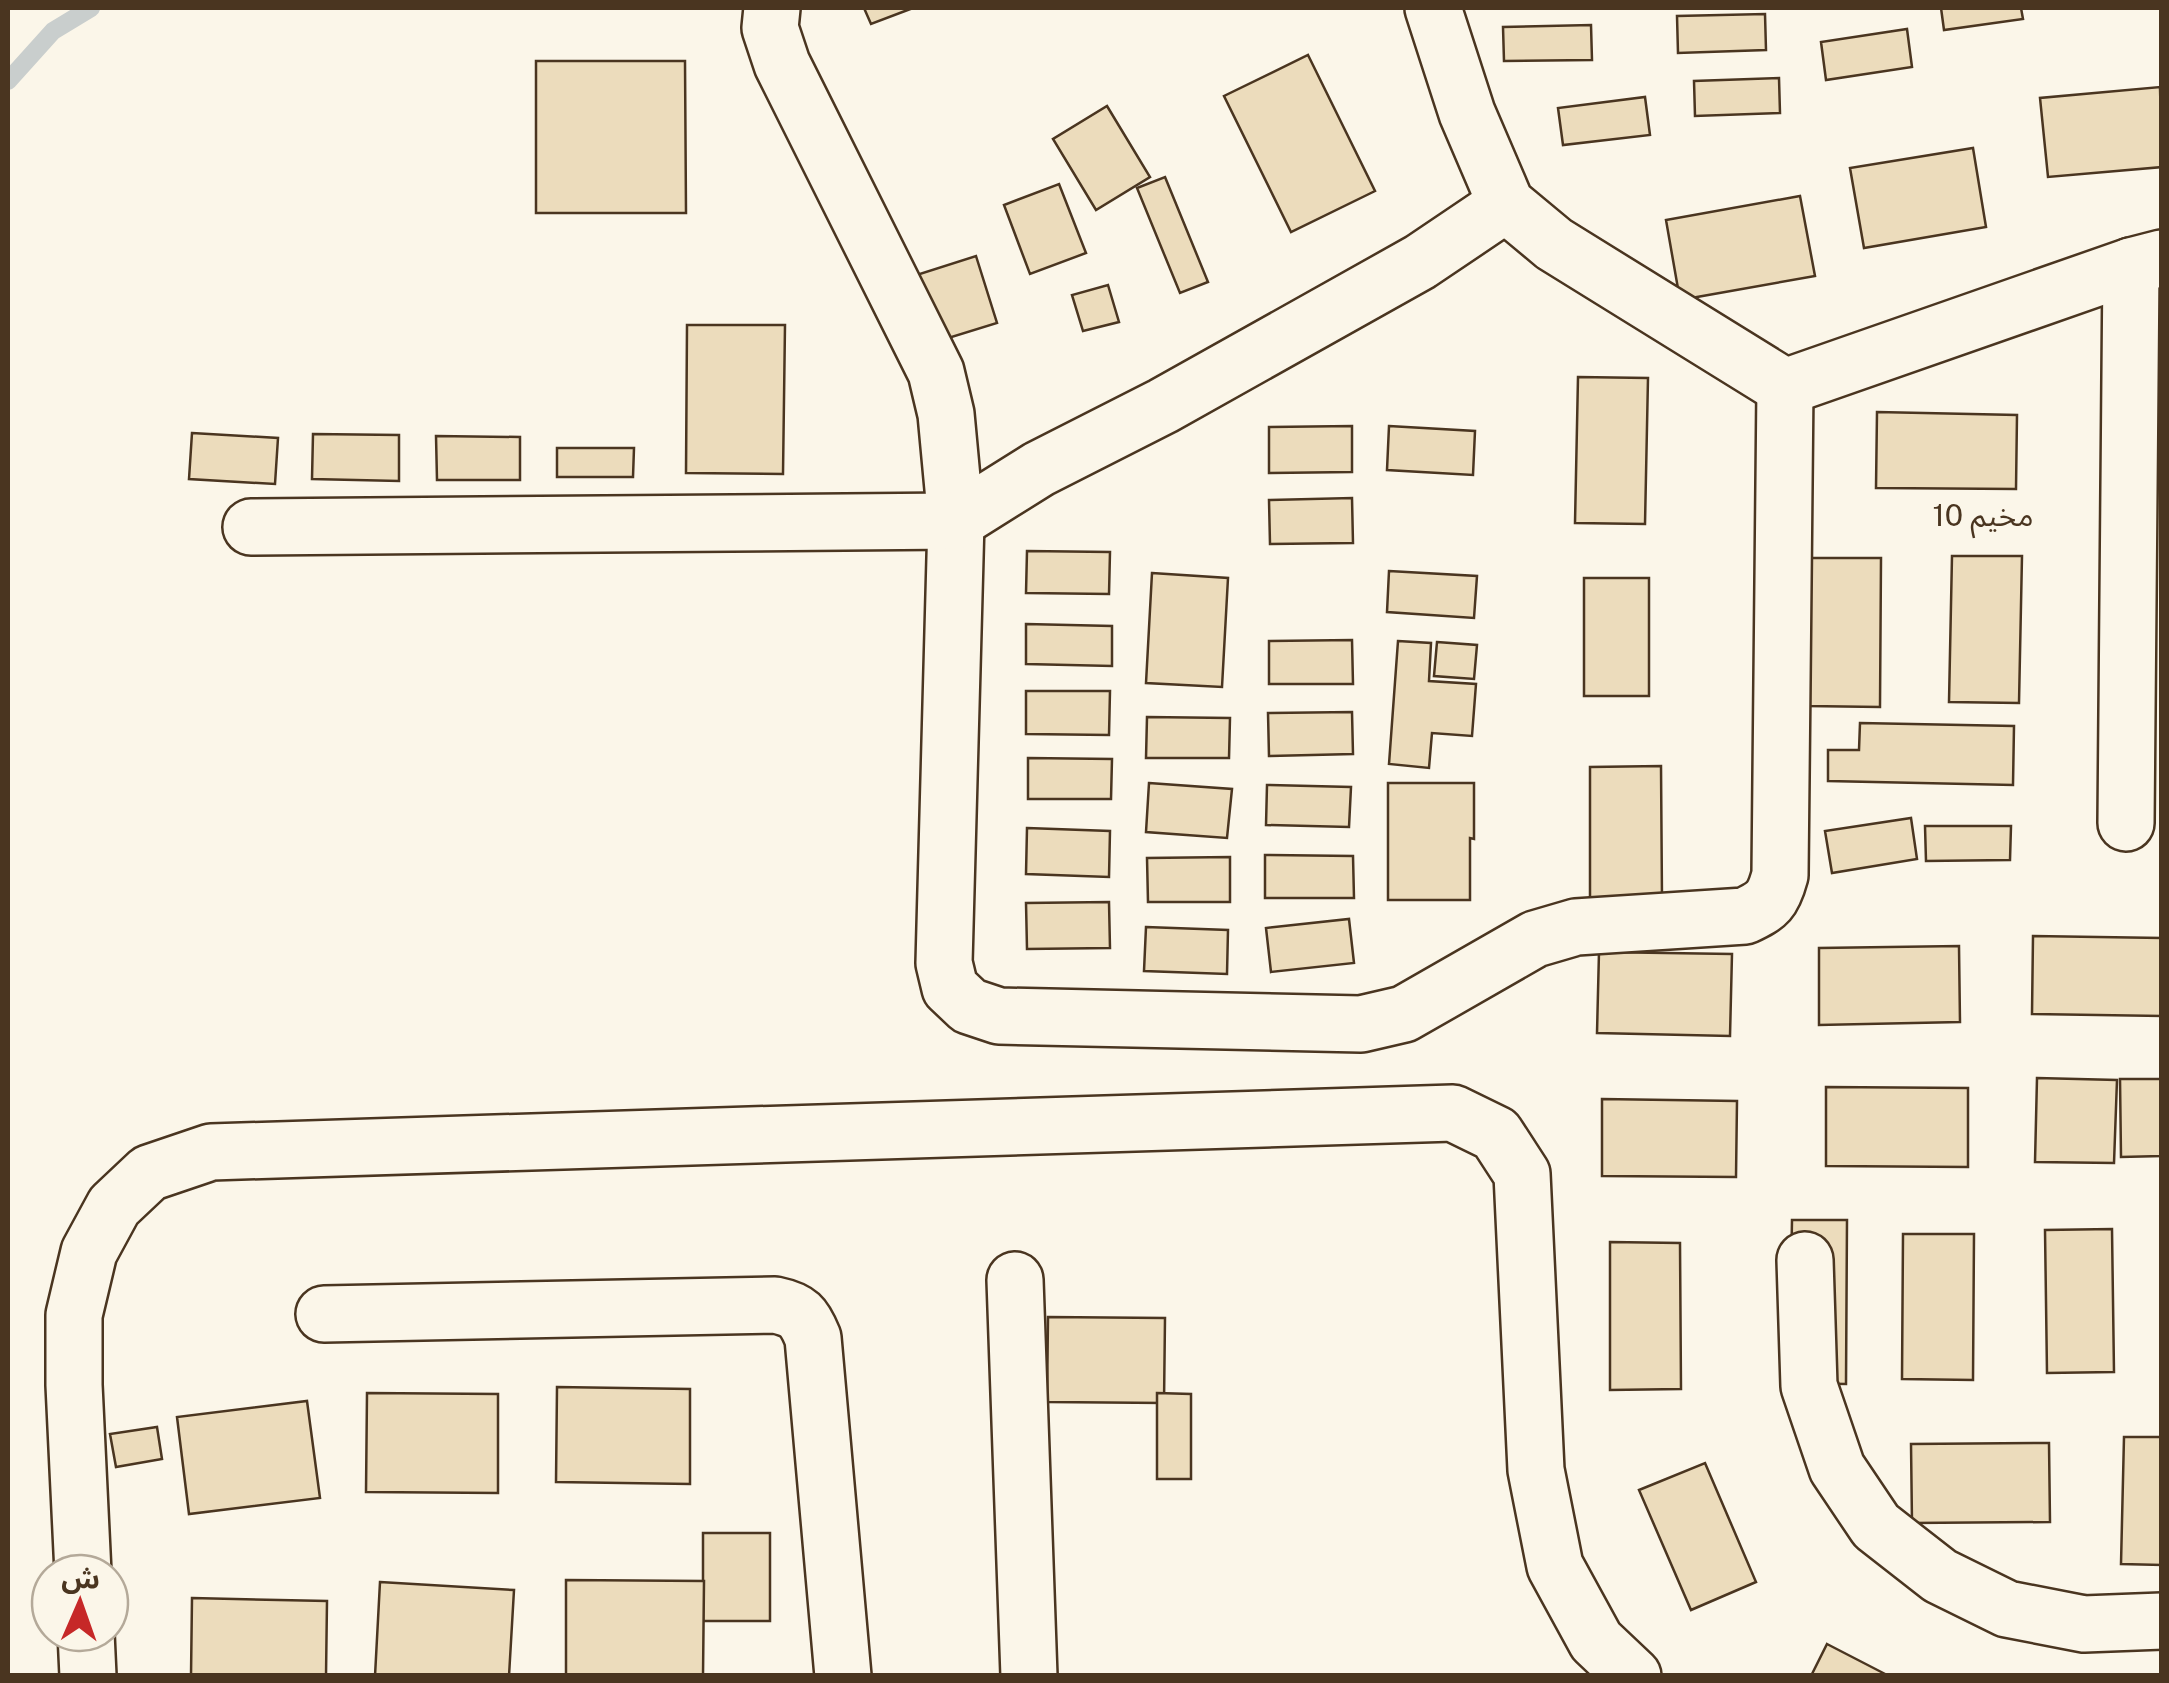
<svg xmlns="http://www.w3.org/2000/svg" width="2169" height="1683" font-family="'Public Sans','Noto Sans Arabic',sans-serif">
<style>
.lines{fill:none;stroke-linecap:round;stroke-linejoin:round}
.stream{stroke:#c9cecd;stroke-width:18}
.building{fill:#ecdcbc;stroke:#4a3520;stroke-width:2.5}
.street-casing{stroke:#4a3520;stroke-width:60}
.street{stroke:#fbf6e9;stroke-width:55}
.labels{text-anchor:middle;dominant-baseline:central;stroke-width:8;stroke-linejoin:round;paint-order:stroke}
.neighbourhood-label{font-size:30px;fill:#4a3520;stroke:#fbf6e9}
</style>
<rect width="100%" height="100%" fill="#fbf6e9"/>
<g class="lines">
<!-- stream -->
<polyline class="stream" points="8,81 53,31 91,8"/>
</g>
<!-- building -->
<g class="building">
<polygon points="864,8 913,8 871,24"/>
<polygon points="1941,8 2021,8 2023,19 1944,30"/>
<polygon points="1765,14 1766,50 1678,53 1677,16"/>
<polygon points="1591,25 1592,60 1504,61 1503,27"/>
<polygon points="1907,29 1912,67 1826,80 1821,42"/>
<polygon points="1308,55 1375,191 1291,232 1224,96"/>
<polygon points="536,61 685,61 686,213 536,213"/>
<polygon points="1779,78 1780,113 1695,116 1694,81"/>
<polygon points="2160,87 2162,167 2048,177 2040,98"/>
<polygon points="1645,97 1650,135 1563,145 1558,108"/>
<polygon points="1107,106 1150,177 1096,210 1053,139"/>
<polygon points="1973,148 1986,227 1864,248 1850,168"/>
<polygon points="1165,177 1208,282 1180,293 1137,188"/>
<polygon points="1059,184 1086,253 1030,274 1004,205"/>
<polygon points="1800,196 1815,276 1680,300 1666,220"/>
<polygon points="976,256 997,323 929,344 907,278"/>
<polygon points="1108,285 1119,322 1083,331 1072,295"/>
<polygon points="687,325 785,325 783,474 686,473"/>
<polygon points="2157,325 2162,325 2162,449 2158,449"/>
<polygon points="1578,377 1648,378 1645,524 1575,523"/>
<polygon points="1877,412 2017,415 2016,489 1876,488"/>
<polygon points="1352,426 1352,472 1269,473 1269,427"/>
<polygon points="1389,426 1475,431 1473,475 1387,470"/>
<polygon points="192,433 278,438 275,484 189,479"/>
<polygon points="313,434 399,435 399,481 312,479"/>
<polygon points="436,436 520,437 520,480 437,480"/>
<polygon points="557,448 634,448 633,477 557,477"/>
<polygon points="1352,498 1353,543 1270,544 1269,500"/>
<polygon points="1027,551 1110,552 1109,594 1026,593"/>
<polygon points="1952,556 2022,556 2019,703 1949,702"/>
<polygon points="1808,558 1881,558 1880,707 1807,706"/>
<polygon points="1389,571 1477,576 1474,618 1387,612"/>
<polygon points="1152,573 1228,578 1222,687 1146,683"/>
<rect x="1584" y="578" width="65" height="118"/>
<polygon points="1026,624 1112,626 1112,666 1026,664"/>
<polygon points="1352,640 1353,684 1269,684 1269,641"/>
<polygon points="1398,641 1431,643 1429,681 1476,684 1472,736 1432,733 1429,768 1389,764"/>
<polygon points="1437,642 1477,645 1474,679 1434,676"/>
<polygon points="1026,691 1110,691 1109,735 1026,734"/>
<polygon points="1352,712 1353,754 1269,756 1268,713"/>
<polygon points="1147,717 1230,718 1229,758 1146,758"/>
<polygon points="1860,723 2014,726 2013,785 1828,781 1828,750 1859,750"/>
<polygon points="1028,758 1112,759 1111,799 1028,799"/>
<polygon points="1661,766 1662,899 1590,900 1590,767"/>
<polygon points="1149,783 1232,789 1227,838 1146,832"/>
<polygon points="1388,783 1474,783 1474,839 1470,838 1470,900 1388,900"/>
<polygon points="1267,785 1351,787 1349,827 1266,825"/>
<polygon points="1911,818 1917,859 1832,873 1825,831"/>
<polygon points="1925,826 2011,826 2010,860 1926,861"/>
<polygon points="1027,828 1110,831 1109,877 1026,874"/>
<polygon points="1265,855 1353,856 1354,898 1265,898"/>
<polygon points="1230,857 1230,902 1148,902 1147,858"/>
<polygon points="1109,902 1110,948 1027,949 1026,903"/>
<polygon points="1349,919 1354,963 1271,972 1266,928"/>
<polygon points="1146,927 1228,930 1227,974 1144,971"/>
<polygon points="2033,936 2162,938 2162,1016 2032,1014"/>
<polygon points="1959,946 1960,1022 1819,1025 1819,948"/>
<polygon points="1599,952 1732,954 1730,1036 1597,1033"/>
<polygon points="2037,1078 2117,1080 2114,1163 2035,1162"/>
<polygon points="2120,1079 2162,1079 2162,1156 2121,1157"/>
<polygon points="1826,1087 1968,1088 1968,1167 1826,1166"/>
<polygon points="1602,1099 1737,1101 1736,1177 1602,1176"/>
<polygon points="1792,1220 1847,1220 1846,1384 1789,1383"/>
<polygon points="2112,1229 2114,1372 2047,1373 2045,1230"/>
<polygon points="1903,1234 1974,1234 1973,1380 1902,1379"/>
<polygon points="1610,1242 1680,1243 1681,1389 1610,1390"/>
<polygon points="1048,1317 1165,1318 1164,1403 1047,1402"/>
<polygon points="557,1387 690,1389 690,1484 556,1482"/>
<polygon points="367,1393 498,1394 498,1493 366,1492"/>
<polygon points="1157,1393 1191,1394 1191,1479 1157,1479"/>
<polygon points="307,1401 320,1498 189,1514 177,1417"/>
<polygon points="157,1427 162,1459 116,1467 110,1434"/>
<polygon points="2124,1437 2162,1437 2162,1565 2121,1564"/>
<polygon points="2049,1443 2050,1522 1912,1523 1911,1444"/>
<polygon points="1705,1463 1756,1582 1691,1610 1639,1490"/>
<rect x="703" y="1533" width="67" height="88"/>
<polygon points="566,1580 704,1581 703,1676 566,1676"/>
<polygon points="380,1582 514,1590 509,1676 375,1676"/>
<polygon points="192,1598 327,1601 326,1676 191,1676"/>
<polygon points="1827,1644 1889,1676 1811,1676"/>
</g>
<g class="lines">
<!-- street casing -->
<g class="street-casing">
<g id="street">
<path d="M772,8L770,28L782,64L936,372L946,414L956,521L944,963L950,988L969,1006L999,1016L1361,1024L1404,1014L1535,939L1576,927L1745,916C1768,905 1773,901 1780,875L1785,387"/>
<polyline points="1433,8 1467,113 1506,204 1554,244 1785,387 2131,266 2162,258"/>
<polyline points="251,527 956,521 1039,469 1163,406 1420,262 1506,204"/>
<polyline points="2126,823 2131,266"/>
<polyline points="1805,1260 1809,1386 1837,1468 1876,1526 1940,1576 2007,1609 2084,1624 2162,1621"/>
<polyline points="1015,1280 1029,1676"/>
<path d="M324,1314L775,1305C799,1310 804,1316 813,1338L843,1676"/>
<polyline points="83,1573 74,1385 74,1315 89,1252 114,1206 149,1173 211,1152 1453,1113 1496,1134 1522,1174 1536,1470 1555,1566 1596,1641 1633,1676"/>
<polyline points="86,1633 88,1676"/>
</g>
</g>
<!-- street -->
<use href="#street" class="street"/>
</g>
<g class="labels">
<!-- neighbourhood labels -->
<g class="neighbourhood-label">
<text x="1983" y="515">مخيم 10</text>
</g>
</g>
<!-- border -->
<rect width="2169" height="1683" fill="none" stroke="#4a3520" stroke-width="20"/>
<!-- north arrow -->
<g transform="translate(80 1603) rotate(2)"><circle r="48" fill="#fbf6e9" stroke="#b4a999" stroke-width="2.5"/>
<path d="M0-8L18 38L0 25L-18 38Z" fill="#c62828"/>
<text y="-15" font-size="28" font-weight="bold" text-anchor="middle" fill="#4a3520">ش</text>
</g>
</svg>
